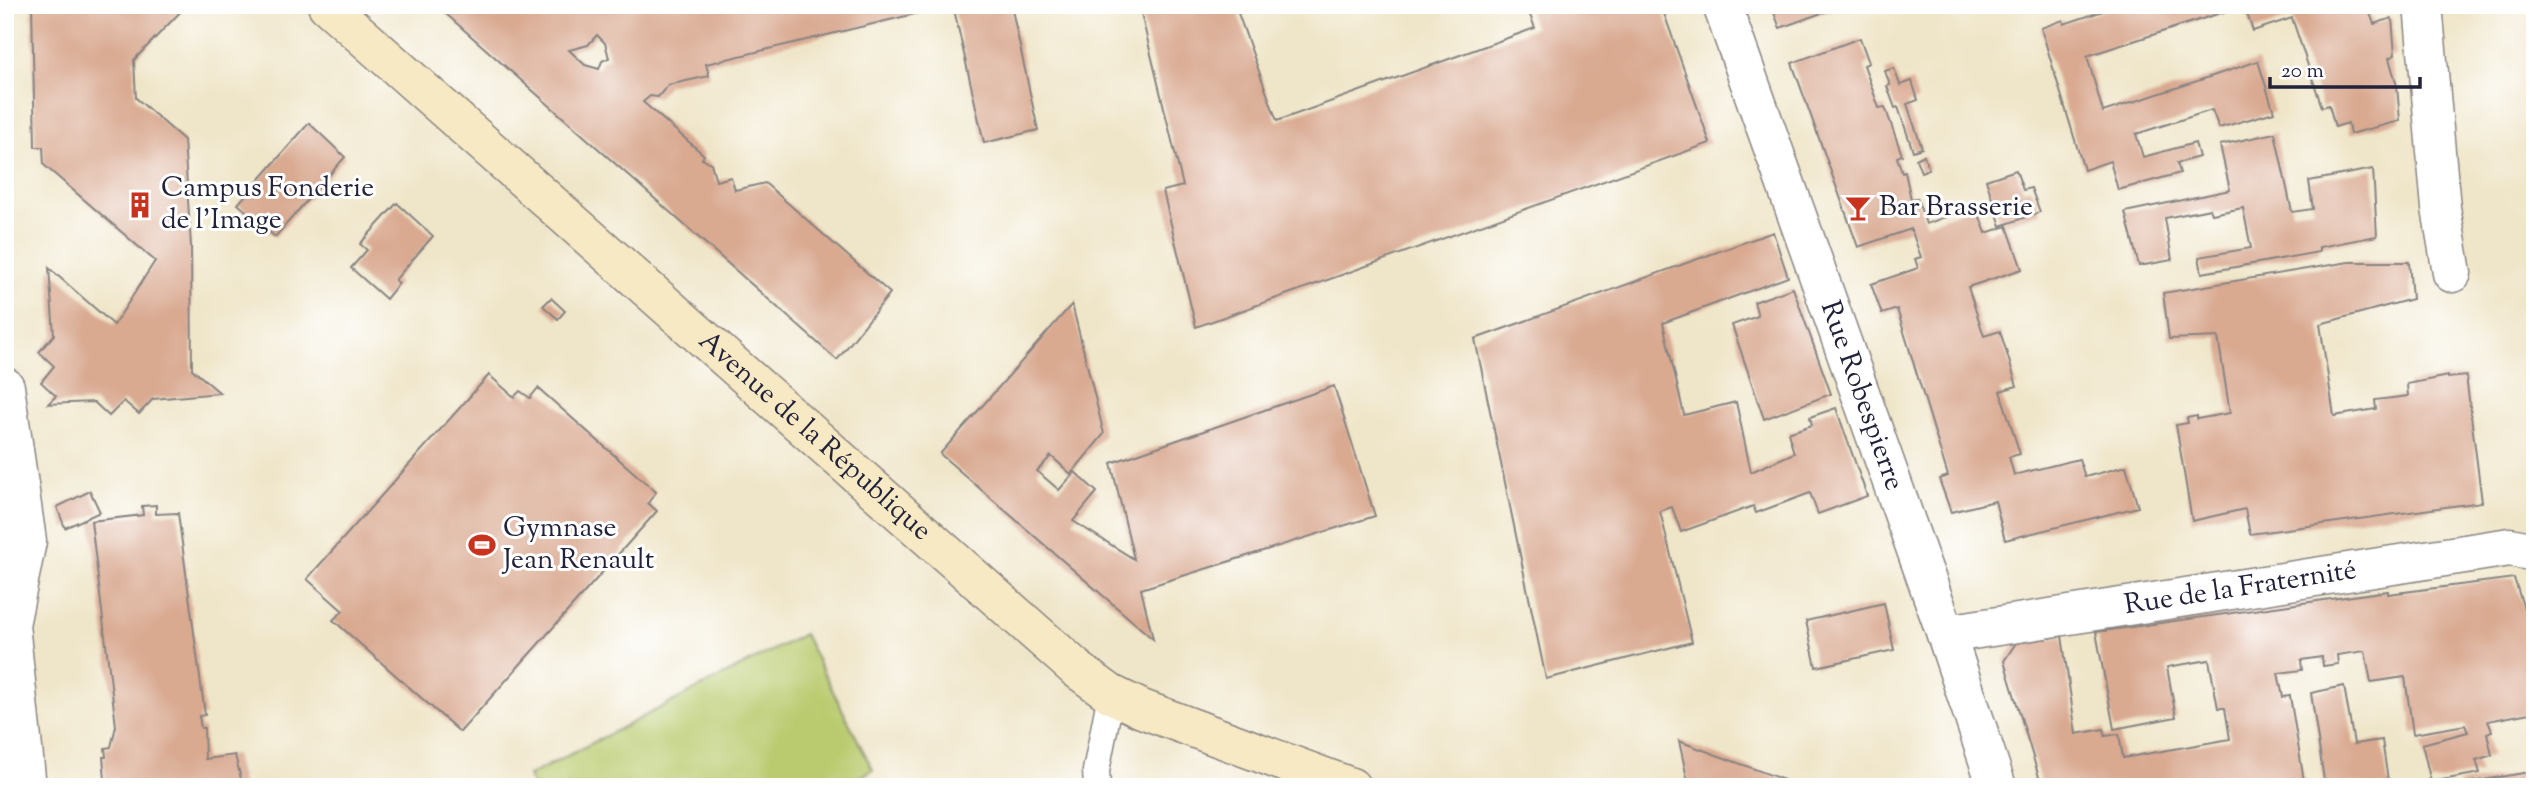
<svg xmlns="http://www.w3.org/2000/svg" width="2540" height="792" font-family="'Sorts Mill Goudy',serif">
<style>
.green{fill:#b9cb6e;stroke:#6e7654;stroke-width:2}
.building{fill:#d9a990;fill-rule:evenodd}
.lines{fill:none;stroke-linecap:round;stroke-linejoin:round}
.lane-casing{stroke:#888482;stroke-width:29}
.street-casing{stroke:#888482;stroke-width:41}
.secondary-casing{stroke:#888482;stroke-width:41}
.lane{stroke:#fff;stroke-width:26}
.street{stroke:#fff;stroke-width:38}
.secondary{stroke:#f7e9c3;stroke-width:38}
.labels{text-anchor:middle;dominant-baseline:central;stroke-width:6;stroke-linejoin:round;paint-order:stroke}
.poi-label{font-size:28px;fill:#22223b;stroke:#fff;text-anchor:start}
.street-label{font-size:28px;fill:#22223b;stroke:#fff}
</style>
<rect width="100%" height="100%" fill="#fff"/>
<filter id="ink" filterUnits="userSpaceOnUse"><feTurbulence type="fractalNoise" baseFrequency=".0143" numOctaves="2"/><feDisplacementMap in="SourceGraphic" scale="14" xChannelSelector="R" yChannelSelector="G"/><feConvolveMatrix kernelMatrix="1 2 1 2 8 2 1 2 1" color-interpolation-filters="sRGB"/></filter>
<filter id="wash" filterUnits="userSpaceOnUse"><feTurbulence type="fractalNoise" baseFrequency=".00686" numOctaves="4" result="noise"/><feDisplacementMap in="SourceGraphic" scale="28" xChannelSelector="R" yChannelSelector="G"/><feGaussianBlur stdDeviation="1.57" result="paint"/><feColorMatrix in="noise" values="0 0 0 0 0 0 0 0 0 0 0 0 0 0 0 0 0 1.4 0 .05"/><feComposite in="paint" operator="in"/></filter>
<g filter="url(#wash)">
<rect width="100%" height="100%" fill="#efe5c8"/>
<!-- green -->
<polygon class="green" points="804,634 873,770 841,787 534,787 528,776"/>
<g id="blocks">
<!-- building -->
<g class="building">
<polygon points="32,5 187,5 134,60 136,98 184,140 191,246 192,369 220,393 153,399 139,414 124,401 109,416 94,402 48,404 56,396 41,382 54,366 39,352 54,335 49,268 114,325 155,261 44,165 43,147 35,147"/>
<path d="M436,5H952L706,64L709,76L668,85L658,97L650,96L643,102L704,155L702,159L711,163L716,181L731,177L735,190L765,183L890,293L837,360ZM597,35L605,43L609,58L602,61L599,69L585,65L569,50L588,45Z"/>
<polygon points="953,5 1011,5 1038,130 984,143"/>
<polygon points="1139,5 1235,5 1277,121 1535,28 1526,5 1661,5 1710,143 1196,327 1163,191 1183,186"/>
<polygon points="1771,5 1841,5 1841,6 1780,28"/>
<polygon points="2121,5 2235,5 2236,8 2087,56 2103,112 2258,61 2274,112 2219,128 2212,110 2136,134 2143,157 2195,143 2199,157 2177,163 2180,173 2118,190 2110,161 2084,170 2041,28 2063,20 2064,24"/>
<polygon points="2244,5 2367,5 2374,24 2392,18 2395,55 2389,58 2397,86 2400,121 2350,134 2348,123 2335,127 2329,105 2322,107 2292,18 2253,31"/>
<polygon points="1860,38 1869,63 1864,65 1879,108 1885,107 1902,155 1897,157 1902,173 1905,172 1911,199 1917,198 1926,224 1976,206 1986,233 2007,226 2022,269 1968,287 1984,336 2000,331 2017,386 2000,391 2020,454 2009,457 2014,475 2079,459 2085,477 2126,466 2138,507 2005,540 1995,501 1951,512 1939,479 1948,476 1897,309 1882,314 1871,284 1918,268 1915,259 1921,257 1911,229 1858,247 1792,63"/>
<polygon points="1894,68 1900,85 1912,81 1918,100 1907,104 1922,148 1913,151 1898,107 1895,108 1887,86 1890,85 1885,71"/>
<polygon points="309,123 345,157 275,237 238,204"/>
<polygon points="2275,133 2292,212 2313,209 2309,181 2373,169 2377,236 2319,247 2319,252 2202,273 2199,257 2251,248 2243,208 2212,214 2210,209 2165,218 2172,260 2139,266 2125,212 2230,190 2220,145"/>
<polygon points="1924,155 1929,169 1921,172 1916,159"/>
<polygon points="2016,170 2023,190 2031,188 2040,212 2001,226 1986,180"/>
<polygon points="397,203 433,236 395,280 399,283 386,299 351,268 367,250 360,244"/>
<polygon points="1773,232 1788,277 1663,323 1684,415 1736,402 1751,472 1794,453 1788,433 1812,425 1810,417 1836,408 1867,496 1818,514 1810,493 1756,513 1753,506 1681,532 1672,507 1660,511 1692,642 1546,679 1475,339"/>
<polygon points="2349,262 2409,262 2412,299 2320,324 2334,416 2376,409 2375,400 2408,396 2407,384 2448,376 2448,378 2466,376 2482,502 2250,534 2245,509 2192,521 2176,425 2188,423 2187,418 2197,416 2197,419 2230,413 2218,337 2169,339 2163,293"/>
<polygon points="1793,288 1831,394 1764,419 1732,325 1758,316 1754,302"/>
<polygon points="551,298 565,311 558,319 543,306"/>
<polygon points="1072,304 1104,434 1071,474 1051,456 1037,471 1059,490 1075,472 1097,492 1073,521 1134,559 1111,463 1334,386 1375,516 1141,589 1153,639 940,454"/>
<polygon points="489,375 514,397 520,391 530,398 538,388 656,492 648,503 657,511 460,732 333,620 343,611 307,579"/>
<polygon points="90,491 100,512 65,528 57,507"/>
<polygon points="156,505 156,514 178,513 205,715 199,716 201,728 204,728 205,759 235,755 243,787 110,787 110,779 105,779 103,757 106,757 105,748 111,747 116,726 91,521 143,515 142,506"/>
<polygon points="2514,578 2535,643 2535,712 2488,721 2492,731 2487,733 2492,755 2476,760 2480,773 2431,782 2422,744 2468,732 2465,725 2413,734 2405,677 2371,682 2365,651 2337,655 2338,664 2323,666 2322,657 2301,660 2302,670 2278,673 2283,697 2290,696 2305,787 2042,787 2004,661 2016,643 2062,636 2076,734 2104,729 2105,736 2119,734 2123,758 2230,739 2225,708 2218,708 2209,660 2167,667 2176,717 2114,729 2096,632 2388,591 2388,594"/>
<polygon points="1884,603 1894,650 1816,667 1806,621"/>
<polygon points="2344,686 2354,744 2382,740 2389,787 2325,787 2311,693"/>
<polygon points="1679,741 1800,786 1800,787 1689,787"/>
<polygon points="2535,771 2535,787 2459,787 2459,784"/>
</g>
</g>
</g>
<g filter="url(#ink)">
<use href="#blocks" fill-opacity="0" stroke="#888482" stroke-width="2"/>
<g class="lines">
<!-- lane casing -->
<g class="lane-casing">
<polyline id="lane" points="1097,787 1096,771 1111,694"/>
</g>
<!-- street casing -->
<g class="street-casing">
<g id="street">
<path id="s1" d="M1722,5L1946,634L1997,787"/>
<polyline points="2423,5 2441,208 2452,273"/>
<polyline points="5,387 27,541 10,625 27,787"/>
<path id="s2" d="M1946,634L2510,547L2535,552"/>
</g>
</g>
<!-- secondary casing -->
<g class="secondary-casing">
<g id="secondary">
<path id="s3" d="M327,5L1078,670L1111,694L1142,709L1351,787"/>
</g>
</g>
<!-- lane -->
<use href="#lane" class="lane"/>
<!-- street -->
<use href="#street" class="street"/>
<!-- secondary -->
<use href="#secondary" class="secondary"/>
</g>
</g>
<!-- icons -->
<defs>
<g id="building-bare" transform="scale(2.1)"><path d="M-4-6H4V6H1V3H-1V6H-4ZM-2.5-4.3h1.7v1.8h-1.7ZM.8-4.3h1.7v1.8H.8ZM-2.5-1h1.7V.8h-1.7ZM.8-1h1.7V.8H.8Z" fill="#c8321e" stroke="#fff" stroke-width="2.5" paint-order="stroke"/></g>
<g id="bar-bare" transform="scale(2.1)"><path d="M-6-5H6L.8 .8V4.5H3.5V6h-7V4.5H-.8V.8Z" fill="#c8321e" stroke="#fff" stroke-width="2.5" paint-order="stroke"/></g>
<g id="stadium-bare" transform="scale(2.1)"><path d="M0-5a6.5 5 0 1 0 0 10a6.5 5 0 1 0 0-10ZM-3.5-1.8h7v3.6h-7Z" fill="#c8321e" stroke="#fff" stroke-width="2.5" paint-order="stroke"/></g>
</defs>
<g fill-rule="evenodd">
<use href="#building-bare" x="140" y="205"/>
<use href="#bar-bare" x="1858" y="208"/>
<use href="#stadium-bare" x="482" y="545"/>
</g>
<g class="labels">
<!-- poi labels -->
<g class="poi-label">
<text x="161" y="189">Campus Fonderie<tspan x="161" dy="32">de l'Image</tspan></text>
<text x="1879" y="208">Bar Brasserie</text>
<text x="503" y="529">Gymnase<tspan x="503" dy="32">Jean Renault</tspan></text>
</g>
<!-- street labels -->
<g class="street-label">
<text stroke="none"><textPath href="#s1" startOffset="415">Rue Robespierre</textPath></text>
<text stroke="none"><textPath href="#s3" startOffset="651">Avenue de la République</textPath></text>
<text stroke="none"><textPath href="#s2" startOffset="298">Rue de la Fraternité</textPath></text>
</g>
</g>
<!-- margin -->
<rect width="2540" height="792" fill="none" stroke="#fff" stroke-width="28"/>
<!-- scale -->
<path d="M2270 77v10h150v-10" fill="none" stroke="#22223b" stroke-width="3.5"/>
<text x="2281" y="77" font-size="21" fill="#22223b" stroke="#ffffff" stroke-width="5" paint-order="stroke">20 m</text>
</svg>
